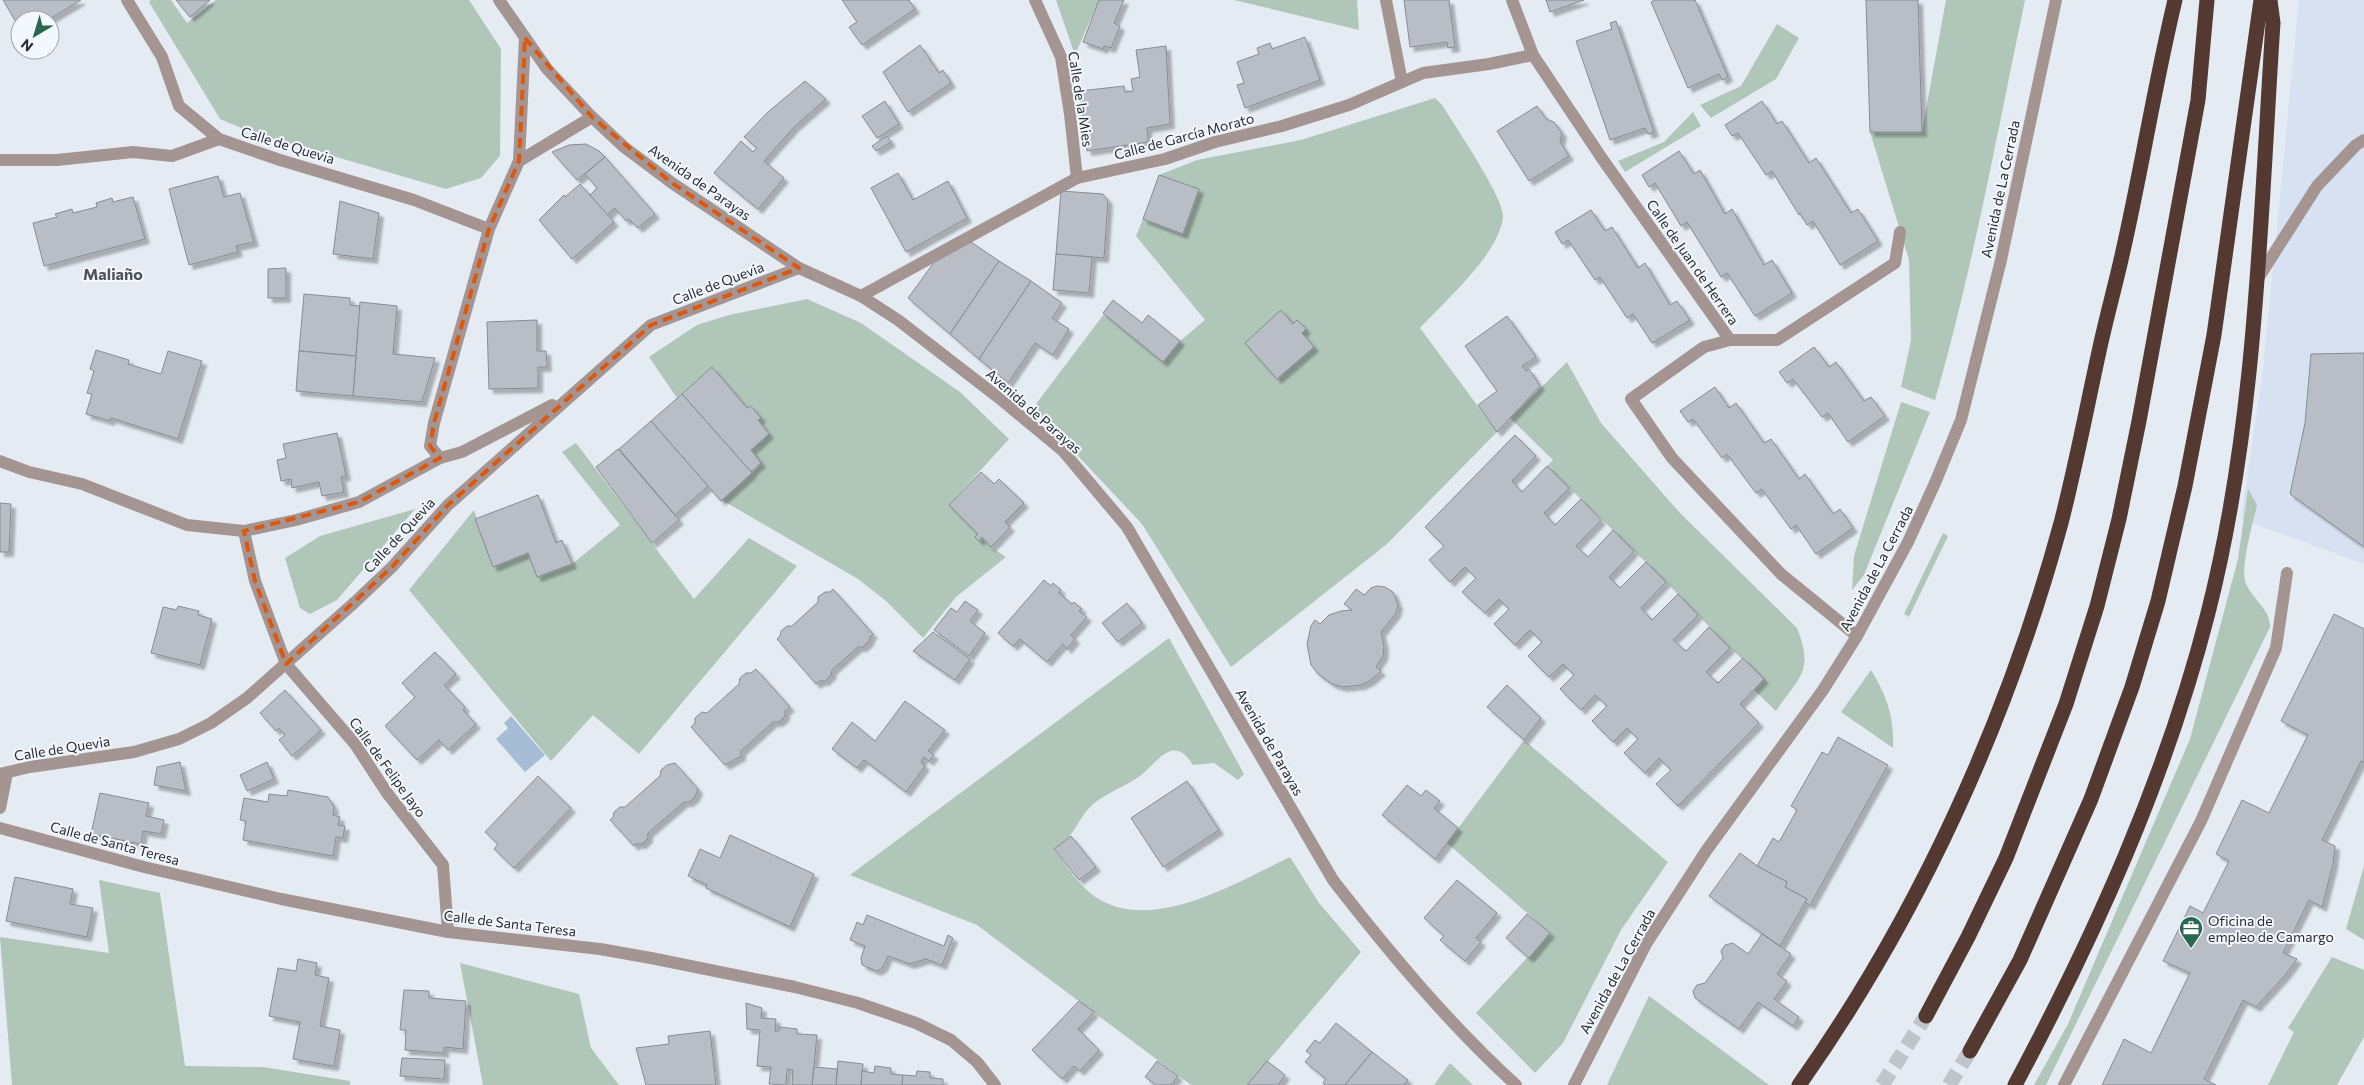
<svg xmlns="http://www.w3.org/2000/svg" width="2364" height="1085" font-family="Commissioner,sans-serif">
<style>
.built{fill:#d8e1f1}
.green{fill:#b0c6b9}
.water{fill:#a7bdd5}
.building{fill:#b8bdc6;stroke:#878c94;filter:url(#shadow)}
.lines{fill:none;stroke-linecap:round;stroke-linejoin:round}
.motorway-tunnel{stroke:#c0c5cc;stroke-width:15;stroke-dasharray:15 8;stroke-linecap:butt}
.service{stroke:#a49592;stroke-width:12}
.minor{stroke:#a49592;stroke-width:12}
.tertiary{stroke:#a49592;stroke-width:12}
.motorway{stroke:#543932;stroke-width:15}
.marked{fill:none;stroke:#de570e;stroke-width:4;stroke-dasharray:10 6;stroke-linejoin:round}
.labels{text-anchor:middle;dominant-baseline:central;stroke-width:4;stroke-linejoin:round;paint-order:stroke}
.street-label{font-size:14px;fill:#2a2c30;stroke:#f3f8ff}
.poi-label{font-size:14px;fill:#2a2c30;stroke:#f3f8ff;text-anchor:start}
.quarter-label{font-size:16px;font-weight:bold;fill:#4f535a;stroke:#f3f8ff}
</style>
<defs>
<filter id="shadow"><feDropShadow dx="4.5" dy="4.5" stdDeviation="1" flood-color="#0004"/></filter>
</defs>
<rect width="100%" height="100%" fill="#e5ebf3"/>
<!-- built -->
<polygon class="built" points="2299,0 2364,0 2364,564 2241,519 2263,370"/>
<!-- green -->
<g class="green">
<polygon points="151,0 171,0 187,23 216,0 469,0 501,49 500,156 481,178 446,189 251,132 220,119 149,2"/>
<polygon points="1056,0 1099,0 1075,55"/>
<polygon points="1234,0 1357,0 1359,30"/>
<path d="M1946,0H2025C1997,134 1973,268 1935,400L1901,387L1911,340L1909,260L1870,132L1922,131Z"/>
<polygon points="1777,24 1799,38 1776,79 1711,118 1700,105 1741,86"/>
<path d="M1435,98L1442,105C1454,124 1504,198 1503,216C1501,252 1444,302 1420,328L1497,432L1387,544L1231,667L1142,524L1033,408L1104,314L1163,362L1180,341L1205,320L1136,236L1143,219L1183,233L1199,189L1159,175L1197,160L1301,140Z"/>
<polygon points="1693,112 1701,126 1625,172 1618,161 1664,142"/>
<polygon points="807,299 861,323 960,392 1009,439 949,505 991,547 1006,557 956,597 923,638 886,601 858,579 722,500 761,464 751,450 769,433 712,367 677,398 649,357 697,325 729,315"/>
<path d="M1567,362L1601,423L1680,513L1797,628C1814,671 1800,676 1776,711L1754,690L1764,679L1730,648L1666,582L1547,466L1553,460L1510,418Z"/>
<polygon points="1901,402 1930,412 1864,575 1852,590 1854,556"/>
<polygon points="576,443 694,599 749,538 797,566 639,754 593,715 551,761 409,590 474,510 493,566 528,553 538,577 572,564 620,525 562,452"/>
<path d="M2248,489L2257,505C2253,522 2241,565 2245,581C2251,599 2271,609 2270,627L2046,1085H2034L2068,1024L2190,739L2238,559Z"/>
<polygon points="415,509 337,600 310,614 300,608 285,558 320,536"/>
<polygon points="1943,533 1948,536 1909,617 1904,614"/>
<path d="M1169,638L1244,774L1238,780L1214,763L1193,765C1172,731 1156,766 1137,778C1122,788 1104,794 1091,806C1082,815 1078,825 1071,834C1067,840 1059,845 1054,850C1066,865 1078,884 1094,896C1151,936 1237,882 1290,857L1319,903L1361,952L1248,1085H1191L977,925L850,875Z"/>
<path d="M1871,670C1887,696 1894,717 1893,748L1841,712Z"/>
<polygon points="1524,740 1668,862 1621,930 1563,1043 1535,1073 1476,1013 1550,933 1447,843"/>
<polygon points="2364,866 2364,940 2346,929"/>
<polygon points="99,880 160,893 185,1066 263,1067 350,1081 350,1085 12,1085 0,937 109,953"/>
<polygon points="2332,957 2364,970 2364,1037 2337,1085 2268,1085 2294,1032 2288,1028"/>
<polygon points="460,963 579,994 591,1048 619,1085 483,1085"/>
<polygon points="1649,996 1769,1085 1607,1085"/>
<polygon points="1450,1063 1473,1085 1434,1085"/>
</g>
<!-- water -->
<polygon class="water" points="511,716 545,755 525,772 496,739 508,728 504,723"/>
<!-- building -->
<g class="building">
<polygon points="3,0 81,0 48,20 20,20 20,29"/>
<polygon points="176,0 210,0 190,17"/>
<polygon points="842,0 909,0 915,9 862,45 849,27 857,22"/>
<polygon points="1099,0 1124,0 1114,23 1120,26 1111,48 1104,46 1103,49 1083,42"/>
<polygon points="1404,0 1449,0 1455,47 1448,48 1447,42 1410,47"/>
<polygon points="1546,0 1584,0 1550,12"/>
<polygon points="1655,0 1695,0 1728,77 1722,80 1719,74 1688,88 1651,2"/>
<polygon points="1866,0 1918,0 1922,132 1870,132"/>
<polygon points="1616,21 1654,132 1648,134 1645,128 1610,140 1576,41 1612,29 1610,23"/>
<polygon points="1305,37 1320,80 1245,108 1237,85 1244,83 1237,62 1259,54 1257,48 1270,43 1272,49"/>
<polygon points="920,45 939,73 943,70 951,83 908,112 883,72"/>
<polygon points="1166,46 1170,124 1147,128 1148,142 1087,151 1085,131 1081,132 1079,117 1083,116 1080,91 1124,86 1125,92 1133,91 1131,79 1140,77 1136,50"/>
<polygon points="805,81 826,99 794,127 764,161 784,178 758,209 714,173 741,141 753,152 757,148 744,137 768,112"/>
<polygon points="885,101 899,124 877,138 862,116"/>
<polygon points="1762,101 1777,124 1782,121 1809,163 1816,158 1851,213 1858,209 1878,241 1840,265 1813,221 1807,225 1800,213 1799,215 1772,171 1766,175 1738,133 1732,136 1725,125"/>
<polygon points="1537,106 1546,119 1554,122 1562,133 1560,142 1569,156 1529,181 1497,131"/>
<polygon points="887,136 891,142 876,151 872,146"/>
<polygon points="586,144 599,151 605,157 577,180 552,152 569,145"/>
<polygon points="1679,151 1694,174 1700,170 1725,214 1732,209 1764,265 1772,260 1792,293 1755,316 1727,273 1721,277 1687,222 1681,226 1655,183 1649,187 1642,175"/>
<polygon points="605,157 655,214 638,228 629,219 626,221 615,208 607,215 590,195 597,188 585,174"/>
<polygon points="898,173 913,200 948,181 967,218 906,252 871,188"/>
<polygon points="1159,175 1199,189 1183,234 1143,219"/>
<polygon points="218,176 224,197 240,193 254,242 236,246 238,252 189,265 169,189"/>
<polygon points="580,184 614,222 572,259 539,220 564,195 565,197"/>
<polygon points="1061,191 1103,194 1108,201 1104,258 1056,254"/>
<polygon points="133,197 145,239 44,266 33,223 57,217 55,214 72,209 73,213 97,207 96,203 112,198 113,202"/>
<polygon points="340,201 379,213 373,259 333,254"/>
<polygon points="1591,210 1605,231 1612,227 1638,268 1645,263 1670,305 1677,301 1690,320 1652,343 1633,314 1627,318 1600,277 1595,280 1568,240 1562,244 1555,232"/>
<polygon points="971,242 999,261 950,334 908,298 935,261"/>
<polygon points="1056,254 1092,257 1089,293 1053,290"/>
<polygon points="999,261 1031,281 979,359 950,334"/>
<polygon points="286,268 286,298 268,298 268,269"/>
<polygon points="1031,281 1062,303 1052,318 1069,329 1053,355 1035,343 1008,383 979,359"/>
<polygon points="304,294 350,298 350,305 360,306 356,356 299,351"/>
<polygon points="1113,300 1142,323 1148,315 1180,341 1163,362 1103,313"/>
<polygon points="360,302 397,306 393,354 435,358 422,402 353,396"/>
<polygon points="1281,310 1293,324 1297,320 1306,329 1302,333 1314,347 1277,379 1245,343"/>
<polygon points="1507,316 1536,357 1522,366 1526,371 1529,369 1540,386 1497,432 1478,405 1497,391 1465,346"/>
<polygon points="537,320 537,351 546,351 547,367 538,367 538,388 489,389 487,322"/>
<polygon points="1814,347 1829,367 1836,362 1864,401 1871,397 1885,416 1848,442 1828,413 1822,417 1793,379 1787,383 1779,372"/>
<polygon points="96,350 129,360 128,364 161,374 168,351 202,361 178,439 111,418 110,421 86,414 92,394 87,393 94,371 90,369"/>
<polygon points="299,351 356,356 353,396 296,391"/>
<polygon points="2364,353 2364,547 2290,494 2305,423 2311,354"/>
<polygon points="712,367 747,408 751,406 761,418 758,420 769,434 751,450 761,463 751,472 682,394"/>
<polygon points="1715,387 1729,408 1736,403 1764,443 1771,439 1799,479 1805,474 1833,514 1840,509 1853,528 1816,554 1796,525 1791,529 1762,489 1756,493 1727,454 1722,458 1693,419 1688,422 1680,411"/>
<polygon points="682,394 752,473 721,501 651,421"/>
<polygon points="651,421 708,486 675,515 619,449"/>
<polygon points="337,433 346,476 341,477 344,492 322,496 319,482 292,488 291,479 281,481 277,460 286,458 283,444"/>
<polygon points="1515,435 1536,456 1512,481 1522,492 1547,466 1569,488 1544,513 1555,525 1581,499 1601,520 1576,546 1588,557 1613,530 1634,551 1609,577 1620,588 1646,562 1666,582 1641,608 1652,620 1678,594 1698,615 1673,640 1686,651 1709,627 1730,648 1706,672 1718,683 1743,658 1764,679 1740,704 1759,723 1678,806 1656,784 1671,770 1659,758 1645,773 1624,753 1638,739 1627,728 1613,742 1592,721 1607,706 1604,703 1595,695 1581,710 1560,689 1574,675 1563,664 1549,677 1528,656 1542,642 1530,630 1515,645 1494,624 1509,609 1499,599 1485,613 1462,592 1476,578 1465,567 1450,582 1429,560 1444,546 1425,527"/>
<polygon points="618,449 679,520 652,543 596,467"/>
<polygon points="981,472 994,484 999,479 1024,503 1005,522 1010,527 991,547 982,537 979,541 975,537 978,534 949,505"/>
<polygon points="538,495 556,543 562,540 572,564 537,577 528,553 493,567 475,519"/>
<polygon points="0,503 11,504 9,552 0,552"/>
<polygon points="1044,580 1051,586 1053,583 1061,590 1059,593 1072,604 1074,602 1082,609 1079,611 1087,617 1071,635 1075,639 1067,649 1063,644 1047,662 1020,639 1013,646 998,633"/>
<polygon points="1377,586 1385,587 1393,592 1398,605 1396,613 1381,632 1384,647 1383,656 1376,667 1381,671 1371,680 1361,685 1343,687 1332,684 1318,674 1311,665 1307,644 1311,626 1315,620 1320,624 1329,615 1341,611 1352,610 1344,604 1356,589 1364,595 1371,588"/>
<polygon points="833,589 873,634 870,637 869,641 863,647 858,647 832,670 831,675 825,681 820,681 816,684 777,639 780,636 781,631 787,626 792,626 818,602 818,597 825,592 830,592"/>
<polygon points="965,601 978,610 970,621 985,633 969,656 934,630 951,608 957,612"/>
<polygon points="1127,603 1142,623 1118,642 1102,623"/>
<polygon points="178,606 199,611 198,615 212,619 200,665 151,653 163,607 177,610"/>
<polygon points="2334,614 2364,629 2364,762 2361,761 2322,840 2335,846 2333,864 2322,907 2309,900 2283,953 2297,959 2286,974 2256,1007 2243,1000 2204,1079 2216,1085 2102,1085 2124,1039 2151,1053 2190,973 2163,961 2190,906 2203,913 2229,861 2216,854 2242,800 2269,813 2308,735 2281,721"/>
<polygon points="933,632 970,659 955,680 913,651"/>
<polygon points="435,652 456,674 444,685 465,707 463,710 476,724 448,750 439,740 417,760 385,726 415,697 402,683"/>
<polygon points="756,669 790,707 785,711 785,716 779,722 773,722 741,751 741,756 725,765 691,727 695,723 695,718 702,712 707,713 739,684 740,678 746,673 751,673"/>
<polygon points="1507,685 1541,718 1524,740 1487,707"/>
<polygon points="285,690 321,730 292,756 279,740 285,735 279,728 276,731 260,713"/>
<polygon points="905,701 945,730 928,751 934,755 929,761 924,757 921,762 925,766 906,792 864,760 857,768 832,749 852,722 875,741"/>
<polygon points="1838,737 1888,765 1810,905 1805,902 1807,899 1785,887 1787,882 1757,866 1773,838 1779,842 1797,810 1791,806 1822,752 1828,755"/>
<polygon points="180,762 186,791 154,785 157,767"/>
<polygon points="267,762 274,779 247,791 240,775"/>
<polygon points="675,763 698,789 695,797 689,802 684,802 648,833 648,838 642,844 636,844 634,846 610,820 613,818 614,812 620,807 625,807 660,776 661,770 667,765"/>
<polygon points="538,776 571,808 514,868 494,849 498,844 485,832"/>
<polygon points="1187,781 1219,830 1163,867 1131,818"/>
<polygon points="1407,785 1421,796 1426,790 1440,801 1434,808 1458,828 1435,859 1382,815"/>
<polygon points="288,790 328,797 334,807 333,815 340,817 338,825 345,826 343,838 336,837 333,856 243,840 246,821 240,820 244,798 268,802 269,794 287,796"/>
<polygon points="100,793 149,803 146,816 164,820 161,834 143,831 141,844 91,834"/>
<polygon points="730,835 814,874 790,927 706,888 707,885 688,876 700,849 720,858"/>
<polygon points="1071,836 1096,867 1079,880 1054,849"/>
<polygon points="1740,853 1757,866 1787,882 1785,887 1807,899 1780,946 1709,896"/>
<polygon points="15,877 73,889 70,904 93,908 87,937 6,921"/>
<polygon points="1457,880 1497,913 1476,938 1481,942 1465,961 1440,940 1444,936 1424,918"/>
<polygon points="1527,914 1550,933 1529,958 1506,938"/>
<polygon points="867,915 944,946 948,935 953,938 942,965 926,959 910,964 888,956 883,967 877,971 862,965 861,958 865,946 850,940 857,922 863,925"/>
<polygon points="1762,934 1791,954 1777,974 1787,981 1774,999 1799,1017 1793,1026 1758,1002 1739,1029 1695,998 1693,991 1697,985 1705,983 1723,958 1721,951 1725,945 1733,943 1748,954"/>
<polygon points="298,959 317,963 315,975 329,978 320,1026 340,1030 334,1066 293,1059 300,1022 269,1016 278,968 296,971"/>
<polygon points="404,990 429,991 429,998 466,1001 463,1049 444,1047 444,1053 405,1050 406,1030 400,1030"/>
<polygon points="1079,1001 1094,1012 1078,1029 1099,1050 1080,1071 1074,1066 1062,1079 1032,1050"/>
<polygon points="746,1003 762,1008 761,1018 776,1019 775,1031 779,1031 780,1027 797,1029 797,1034 817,1035 812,1085 792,1085 793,1070 787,1069 786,1085 769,1084 771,1067 757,1066 760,1030 747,1029"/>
<polygon points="1336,1023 1372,1052 1345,1085 1325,1085 1323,1083 1326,1079 1305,1062 1311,1055 1306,1051 1315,1040 1320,1043"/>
<polygon points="710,1031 716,1085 646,1085 636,1048 669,1044 668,1036"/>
<polygon points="1372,1052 1408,1080 1404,1085 1345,1085"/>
<polygon points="402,1058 445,1060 444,1079 400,1076"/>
<polygon points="838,1061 863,1064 861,1085 836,1085"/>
<polygon points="1157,1061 1178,1076 1171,1085 1156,1085 1145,1077"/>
<polygon points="1267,1061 1285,1075 1278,1085 1247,1085"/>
<polygon points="875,1066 891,1068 891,1074 903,1075 902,1085 861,1085 862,1071 874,1073"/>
<polygon points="814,1067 837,1069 836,1085 812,1085"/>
<polygon points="917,1071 930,1072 930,1078 943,1079 943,1085 902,1085 903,1075 916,1076"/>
</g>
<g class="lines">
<!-- motorway-tunnel -->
<g class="motorway-tunnel">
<polyline points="1882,1085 1926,1016"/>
<polyline points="1949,1085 1970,1051"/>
</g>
<!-- service -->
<g class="service">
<polyline points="286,664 355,744 387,793 443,865 448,932"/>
<polyline points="2064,1085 2201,821 2276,648 2287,573"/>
</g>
<!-- minor -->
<g class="minor">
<polyline points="127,0 162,57 179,106 219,139 280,160 414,200 489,229"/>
<polyline points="1035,0 1061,57 1070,114 1077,178"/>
<polyline points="1386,0 1402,82"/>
<polyline points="1512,0 1533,55 1601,157 1730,340 1704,347 1631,399 1672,458 1781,574 1857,636"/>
<polyline points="0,160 57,160 133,152 172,156 219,139"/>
<polyline points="519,161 592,117"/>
<polyline points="2257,280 2317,186 2356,145 2364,140"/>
<polyline points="861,296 1077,178 1165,159 1215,142 1282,126 1349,105 1423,73 1489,64 1533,55"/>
<polyline points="1730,340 1777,340 1895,263 1900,232"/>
<polyline points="440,458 430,446 434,423 489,229 519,161 525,38"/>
<polyline points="0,461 29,472 82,484 187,525 244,531 296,520 359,502 440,458 462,452 552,405"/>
<polyline points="244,531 255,581 286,664"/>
<polyline points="0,774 30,767 134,752 179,739 211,723 247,698 355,602 392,567 448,505 651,325 799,268"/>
<polyline points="0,808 7,773"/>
<polyline points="0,828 144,867 281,899 448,932 600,949 651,958 795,987 858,1003 916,1023 951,1040 977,1062 995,1085"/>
<polyline points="1574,1085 1646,944 1706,851 1823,690 1857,636 1908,542 1935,483 1961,420 2001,260 2056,0"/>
</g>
<!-- tertiary -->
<path class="tertiary" d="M499,0L547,69L592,117L624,147L672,183L799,268L861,296L898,320L999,398L1063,451L1127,527L1333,880C1389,952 1449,1024 1516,1085"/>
<!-- motorway -->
<g class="motorway">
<polyline points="1926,1016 1968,937 2006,858 2066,704 2097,606 2119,519 2139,421 2198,100 2207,0"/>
<polyline points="1970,1051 2020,960 2091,799 2132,687 2158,601 2185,486 2214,335 2261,0"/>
<path d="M1799,1085C1918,917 2007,722 2061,523C2076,465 2087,406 2100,347C2107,315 2116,283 2123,251C2142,167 2155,83 2175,0"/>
<path d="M2015,1085C2095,935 2166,778 2208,613C2257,421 2260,219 2273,23L2270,0"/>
</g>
</g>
<!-- marked area -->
<path class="marked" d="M525,38L592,117L672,183L799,268L651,325L448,505L392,567L286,664L255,581L244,531L359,502L440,458L430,446L434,423L489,229L519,161Z"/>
<!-- icons -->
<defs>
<g id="office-pin" transform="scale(1.25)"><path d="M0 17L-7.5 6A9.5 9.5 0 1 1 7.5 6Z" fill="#2d664f" stroke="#f3f8ff"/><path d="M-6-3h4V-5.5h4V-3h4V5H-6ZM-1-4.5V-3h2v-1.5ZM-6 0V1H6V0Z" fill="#fff"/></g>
</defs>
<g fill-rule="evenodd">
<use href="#office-pin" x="2191" y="928"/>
</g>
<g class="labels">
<!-- street labels -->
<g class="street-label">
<text transform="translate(1081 99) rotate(81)">Calle de la Mies</text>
<text transform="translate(1184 136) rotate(-15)">Calle de García Morato</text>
<text transform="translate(288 145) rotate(17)">Calle de Quevia</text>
<text transform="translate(700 182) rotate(35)">Avenida de Parayas</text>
<text transform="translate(2000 189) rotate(-78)">Avenida de La Cerrada</text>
<text transform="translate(1693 262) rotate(55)">Calle de Juan de Herrera</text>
<text transform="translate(718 283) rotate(-21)">Calle de Quevia</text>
<text transform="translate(1034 411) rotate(41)">Avenida de Parayas</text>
<text transform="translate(399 535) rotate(-47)">Calle de Quevia</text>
<text transform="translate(1876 568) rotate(-62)">Avenida de La Cerrada</text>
<text transform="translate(1270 742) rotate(60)">Avenida de Parayas</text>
<text transform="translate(62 748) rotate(-9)">Calle de Quevia</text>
<text transform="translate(388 767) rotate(54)">Calle de Felipe Jayo</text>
<text transform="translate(115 843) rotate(15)">Calle de Santa Teresa</text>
<text transform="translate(510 923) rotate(7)">Calle de Santa Teresa</text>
<text transform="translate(1617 971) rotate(-61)">Avenida de La Cerrada</text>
</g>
<!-- poi labels -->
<g class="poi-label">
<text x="2208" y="920">Oficina de<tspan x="2208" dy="16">empleo de Camargo</tspan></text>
</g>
<!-- quarter labels -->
<g class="quarter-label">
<text x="113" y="273">Maliaño</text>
</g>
</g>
<!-- north arrow -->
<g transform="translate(35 35) rotate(218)"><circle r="24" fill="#f3f8ff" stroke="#a3a6ac"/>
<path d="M0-4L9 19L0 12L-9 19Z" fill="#2d664f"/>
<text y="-8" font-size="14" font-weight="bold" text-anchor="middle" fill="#2a2c30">N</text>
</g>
</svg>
